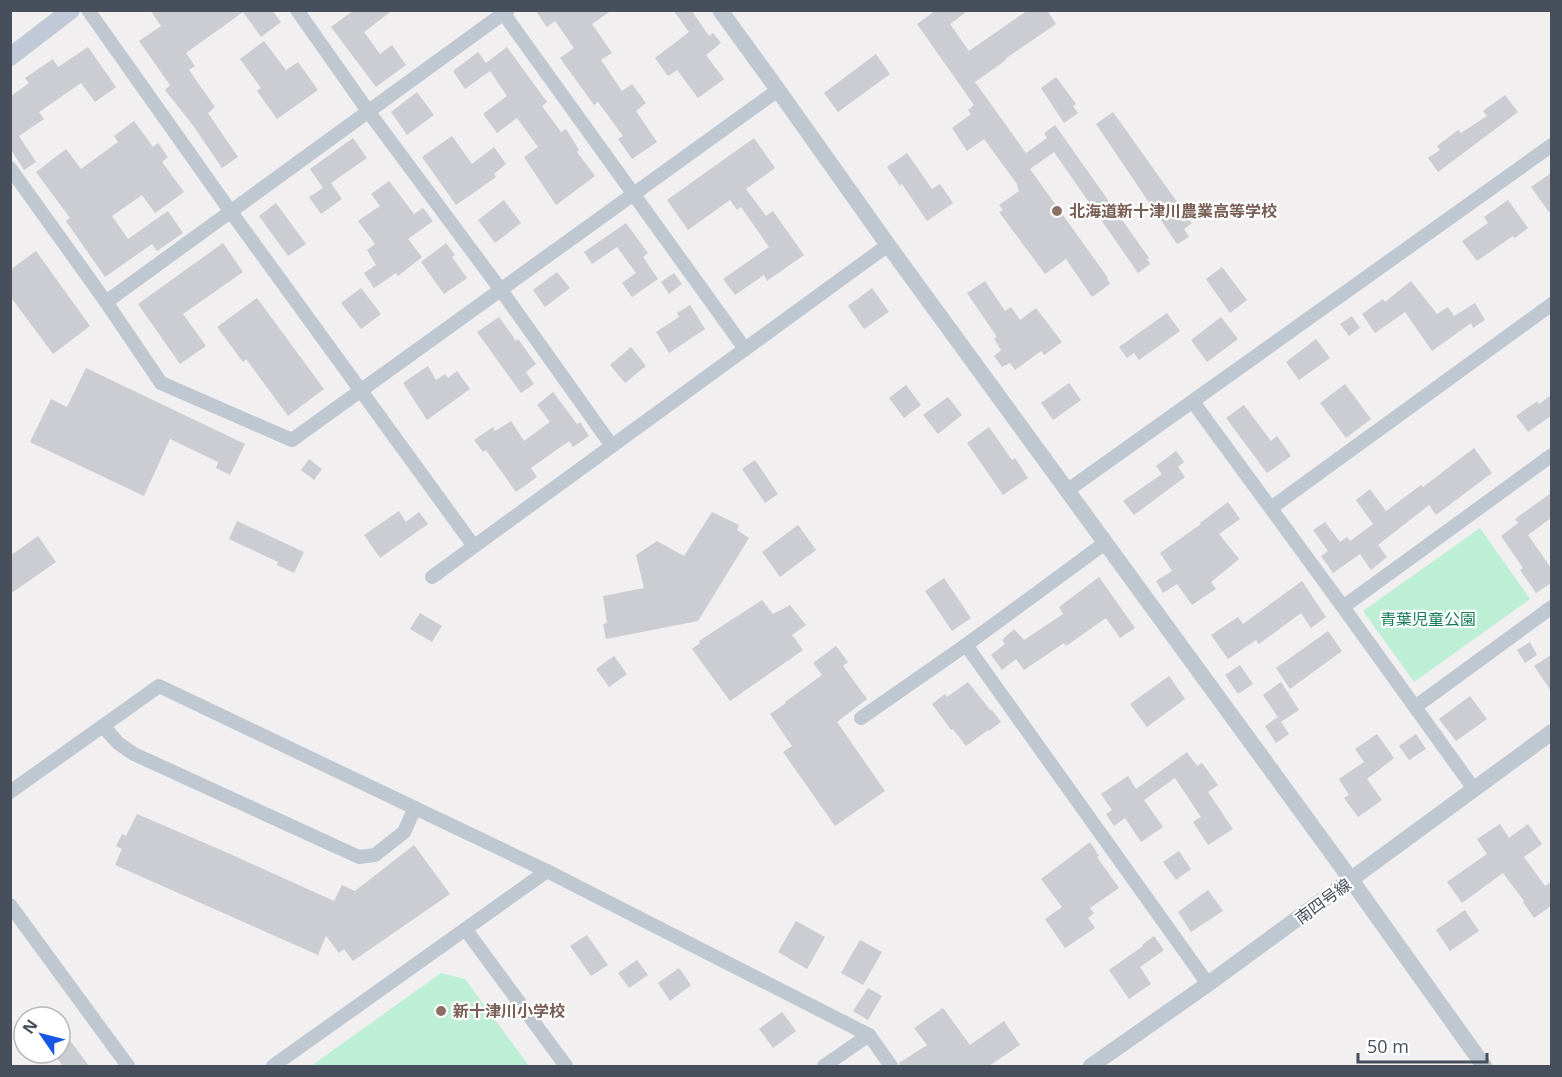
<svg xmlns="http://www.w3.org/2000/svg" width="1562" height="1077" font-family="'Open Sans','Noto Sans JP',sans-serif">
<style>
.green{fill:#bdefd6}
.building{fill:#cbcdd3}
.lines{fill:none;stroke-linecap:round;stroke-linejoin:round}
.minor{stroke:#bfc7d1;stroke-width:14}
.tertiary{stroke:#bfc7d1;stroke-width:16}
.secondary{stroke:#c1c9d8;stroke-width:18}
.education-dot{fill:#8d6e63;stroke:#fff;stroke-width:2}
.labels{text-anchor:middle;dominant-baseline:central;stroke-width:4.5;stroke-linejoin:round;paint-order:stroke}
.education-label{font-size:16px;font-weight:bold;fill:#785e54;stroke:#fff;text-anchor:start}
.park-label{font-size:16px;fill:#167e57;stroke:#fff}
.street-label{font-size:16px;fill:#474f5c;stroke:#fff}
</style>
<rect width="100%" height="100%" fill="#f1efef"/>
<!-- green -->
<g class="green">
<polygon points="1480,528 1530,599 1414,682 1363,611"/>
<polygon points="441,973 465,979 529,1066 311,1066"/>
</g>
<!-- building -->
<g class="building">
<polygon points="150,10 272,10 281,22 261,37 243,12 186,53 195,66 189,70 215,107 208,113 238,157 222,168 192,124 165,90 170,85 139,41 161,26"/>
<polygon points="354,10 393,10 364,32 380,54 392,45 406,65 376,87 331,27"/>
<polygon points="535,10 612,10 592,24 612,53 601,60 622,91 632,84 646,103 636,111 657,142 632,159 618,139 623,136 598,102 594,105 560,58 574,48 555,21 547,27"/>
<polygon points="673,10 691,10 709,36 713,33 721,43 706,55 724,79 698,98 677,70 668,76 655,58 689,32"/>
<polygon points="936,10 969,10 950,24 969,51 1028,10 1047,10 1056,24 1005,59 1006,60 975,82 1026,153 1047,138 1044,133 1055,125 1149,258 1147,259 1150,264 1138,273 1054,152 1030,169 1108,278 1107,279 1110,284 1092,297 1066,259 1045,274 999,212 1003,210 999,205 1019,191 1017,184 984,139 967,151 952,128 971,114 968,110 974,105 917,24"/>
<polygon points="264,41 286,70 298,62 318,90 277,119 257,91 261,88 240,59"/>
<polygon points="88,47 116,87 95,102 81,83 39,112 44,119 19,136 36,162 24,170 10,148 10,97 29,83 25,78 53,59 58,67"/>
<polygon points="507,47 547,102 542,106 561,132 566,129 579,150 577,152 595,176 556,205 524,157 538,147 517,118 497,133 483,114 507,96 490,71 465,89 453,71 478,52 486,63"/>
<polygon points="876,54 890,74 838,112 824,93"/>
<polygon points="1056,77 1076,104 1073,106 1078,113 1064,123 1041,88"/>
<polygon points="417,92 434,115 407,135 391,112"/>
<polygon points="1505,95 1518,112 1438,172 1428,158 1440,150 1437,146 1458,130 1461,133 1487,116 1483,111"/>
<polygon points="1113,112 1192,223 1184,229 1189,237 1177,244 1096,124"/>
<polygon points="134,121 153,147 158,143 168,157 162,162 184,192 155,213 142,195 112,216 128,239 168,211 183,233 157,251 152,244 105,277 66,221 70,218 36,172 66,149 81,169 118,142 114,136"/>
<polygon points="452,136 472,164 494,147 506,164 494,174 496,177 456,205 422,157"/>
<polygon points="353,138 367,158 331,183 342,199 321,214 309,197 323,188 310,169"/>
<polygon points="754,138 775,168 746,189 766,216 773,211 804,255 767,281 764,275 735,295 723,279 769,247 741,207 737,210 730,200 688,230 667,200"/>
<polygon points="907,153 932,189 940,184 953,203 927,221 902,184 900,186 887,167"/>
<polygon points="1551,173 1551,215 1531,187"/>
<polygon points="389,181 414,214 423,208 433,221 408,239 422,257 398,276 396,273 374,288 364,273 376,265 367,250 375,244 358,221 380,206 371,194"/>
<polygon points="504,200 521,223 495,243 478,220"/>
<polygon points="1508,200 1528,228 1515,238 1513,236 1477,261 1462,241 1488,223 1484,217"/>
<polygon points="276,203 306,244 288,256 259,216"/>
<polygon points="626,223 648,253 643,257 658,279 632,297 622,283 636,273 617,247 592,264 584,252"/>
<polygon points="223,243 243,272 183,314 206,346 180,364 138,304"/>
<polygon points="446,243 455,255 452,257 467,278 444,294 421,262"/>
<polygon points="36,251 90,326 53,354 10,296 10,270"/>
<polygon points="1222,267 1247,300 1230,313 1206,279"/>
<polygon points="557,272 570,288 545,307 533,290"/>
<polygon points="674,273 682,284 669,294 661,282"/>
<polygon points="985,281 1005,311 1011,307 1020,320 1036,308 1062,342 1044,355 1041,351 1015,370 1010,363 1002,367 994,356 1001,350 994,339 997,337 967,293"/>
<polygon points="1411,281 1437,314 1448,307 1454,316 1475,303 1485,320 1473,328 1471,323 1432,351 1405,312 1375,333 1362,314 1383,299 1385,302"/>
<polygon points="361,288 381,314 361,329 341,303"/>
<polygon points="872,288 889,312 864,329 848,306"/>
<polygon points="257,298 324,389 288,416 246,359 243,362 217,327"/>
<polygon points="690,305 705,329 669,353 656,332 679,317 677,313"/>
<polygon points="1167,313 1180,331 1139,360 1134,353 1127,358 1119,347"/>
<polygon points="1352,316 1360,328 1349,336 1340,324"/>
<polygon points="499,317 516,341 518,339 536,364 526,372 534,384 521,393 477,332"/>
<polygon points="1221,317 1238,339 1207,362 1191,340"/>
<polygon points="1316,339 1330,358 1299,380 1286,362"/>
<polygon points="631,347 646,366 625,383 610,365"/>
<polygon points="428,366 436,380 445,374 448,378 457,371 470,389 427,420 403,383"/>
<polygon points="86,368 245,444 230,475 216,468 218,462 170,439 144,496 30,442 51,399 67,407"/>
<polygon points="1069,383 1081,400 1053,420 1041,403"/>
<polygon points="1345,384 1371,419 1346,438 1320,403"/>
<polygon points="906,385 921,405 904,418 889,398"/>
<polygon points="553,392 577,424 580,422 589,436 573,447 569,441 531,468 537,477 516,492 486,450 483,452 474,440 493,427 495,431 511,421 524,441 550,422 537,405"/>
<polygon points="1551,395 1551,416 1528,432 1516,416 1537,401 1539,404"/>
<polygon points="948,397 962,415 938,434 923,415"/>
<polygon points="1244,405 1271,441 1277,436 1291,456 1267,473 1226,418"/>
<polygon points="989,427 1012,460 1015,458 1028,478 1003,495 967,443"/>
<polygon points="1474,448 1492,473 1436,515 1429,505 1378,545 1387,557 1371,570 1360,554 1333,573 1321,556 1328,551 1313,530 1325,522 1340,542 1347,537 1350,541 1373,524 1356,500 1370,489 1386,511 1421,485 1423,487"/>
<polygon points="1176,451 1184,462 1178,467 1185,477 1134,515 1123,501 1162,474 1156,466"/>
<polygon points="309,459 322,469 314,480 301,470"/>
<polygon points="755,460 778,494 765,503 742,469"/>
<polygon points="1551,493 1551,518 1528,535 1551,568 1551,583 1536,593 1520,570 1523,568 1501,536 1518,523 1515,519"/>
<polygon points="1228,502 1240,519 1219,534 1239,559 1211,582 1216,589 1192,605 1177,584 1163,593 1156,581 1172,571 1160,553 1201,524 1200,523"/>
<polygon points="399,511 406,522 419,512 428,524 380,558 364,535"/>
<polygon points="712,512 739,525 737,530 749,538 698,621 606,639 603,624 607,623 603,596 644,588 636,555 657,541 684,556"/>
<polygon points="237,521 304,552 294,573 277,565 278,562 229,539"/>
<polygon points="798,525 816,550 780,577 762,552"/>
<polygon points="38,536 56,562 10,594 10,556"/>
<polygon points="1099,577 1135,628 1120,638 1106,618 1066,646 1064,643 1024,670 1016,659 1002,670 991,655 1005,644 1002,640 1014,629 1024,640 1063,614 1059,607"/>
<polygon points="944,578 971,618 952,631 925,591"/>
<polygon points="1302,581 1326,617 1311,628 1301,613 1259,644 1256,640 1228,659 1211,635 1238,617 1243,624"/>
<polygon points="762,600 773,614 790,605 806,625 792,635 803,650 730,701 692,649 700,643 699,641"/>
<polygon points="420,613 442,626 432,642 410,629"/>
<polygon points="1328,631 1342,651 1290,689 1276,668"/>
<polygon points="1530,642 1537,655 1525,663 1517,650"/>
<polygon points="836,646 848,662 843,666 867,699 837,722 885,791 835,826 783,752 792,746 770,714 786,703 785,702 822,675 813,663"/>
<polygon points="1551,655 1551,691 1534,666"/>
<polygon points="614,656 627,674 609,687 596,669"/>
<polygon points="1240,665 1253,684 1238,694 1225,675"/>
<polygon points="1169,676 1185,699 1147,727 1130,704"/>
<polygon points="968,682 991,711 992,710 1001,722 989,731 988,730 966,746 953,729 951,730 932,704 945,694 947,697"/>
<polygon points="1281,682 1299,710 1281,722 1263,695"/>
<polygon points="1470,696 1487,719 1456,741 1439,719"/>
<polygon points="1278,717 1289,734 1276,743 1265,726"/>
<polygon points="1377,734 1394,758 1367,779 1382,800 1358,817 1344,798 1349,795 1339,779 1364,762 1355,749"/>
<polygon points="1416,734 1426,749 1409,760 1399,746"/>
<polygon points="1187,752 1197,766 1202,763 1218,785 1208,792 1233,829 1208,845 1193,822 1201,817 1175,778 1144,800 1163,827 1141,842 1125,818 1114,826 1106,814 1112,810 1101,794 1128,776 1136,789"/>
<polygon points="137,814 228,853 334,901 342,885 355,891 414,845 450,894 353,961 344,949 339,953 326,936 318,955 115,865 122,849 116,846 122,834 126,836"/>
<polygon points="1500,824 1509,838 1528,824 1542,844 1524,857 1545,886 1551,882 1551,906 1534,918 1523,902 1524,901 1503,873 1462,903 1447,882 1487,854 1477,839"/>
<polygon points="1090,842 1099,856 1097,857 1119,888 1090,908 1094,913 1088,918 1095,928 1065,948 1045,919 1062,907 1041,879"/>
<polygon points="1179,851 1191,869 1176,880 1163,862"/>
<polygon points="1208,890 1223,911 1191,932 1178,912"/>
<polygon points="1465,910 1479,931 1450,951 1436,930"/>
<polygon points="796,921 825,937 807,969 778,952"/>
<polygon points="587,935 608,965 591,976 570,946"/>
<polygon points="1154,936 1164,950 1140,967 1151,984 1129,999 1109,970 1143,946 1142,945"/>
<polygon points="860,940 882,952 863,985 841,973"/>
<polygon points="637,960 648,975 629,988 618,973"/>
<polygon points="679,968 691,985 670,1001 658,983"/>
<polygon points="868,988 882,996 868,1020 853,1011"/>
<polygon points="943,1008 970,1045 1004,1021 1020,1045 989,1066 900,1066 899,1063 927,1045 914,1028"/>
<polygon points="782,1012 796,1031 773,1048 759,1029"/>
<polygon points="60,1027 89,1066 63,1066 53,1053 60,1053"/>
</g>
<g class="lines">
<!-- minor -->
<g class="minor">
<polyline points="88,10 231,212 473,545"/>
<polyline points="297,10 368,111 501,290 612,446"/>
<polyline points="501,10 745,349"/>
<polyline points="10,168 106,302 161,383 292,440 778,90"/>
<polyline points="106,302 508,10"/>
<polyline points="1193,402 1343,607 1474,789"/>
<polyline points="1068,490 1552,145"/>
<polyline points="1271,508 1552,304"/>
<polyline points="432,577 888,245"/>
<polyline points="1343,607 1552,455"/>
<polyline points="966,645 1208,984"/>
<polyline points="1415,707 1552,607"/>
<polyline points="861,718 966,645 1105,543"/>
<polyline points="103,726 118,743 134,754 359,857 375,855 404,832 415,808"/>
<polyline points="10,792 159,686 547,871 869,1035 891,1066"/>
<polyline points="10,905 128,1066"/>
<polyline points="466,930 566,1066"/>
<polyline points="273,1066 547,871"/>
<polyline points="824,1066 869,1035"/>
</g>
<!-- tertiary -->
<g class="tertiary">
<polyline points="720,10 778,90 888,245 1339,863 1484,1066"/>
<polyline points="1091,1066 1208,984 1552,732"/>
</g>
<!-- secondary -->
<polyline class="secondary" points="10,57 71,10"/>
</g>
<!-- markers -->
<g class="education-dot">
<circle cx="1057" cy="211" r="6"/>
<circle cx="441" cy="1011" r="6"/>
</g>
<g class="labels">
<!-- education labels -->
<g class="education-label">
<text x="1069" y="211">北海道新十津川農業高等学校</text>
<text x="453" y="1011">新十津川小学校</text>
</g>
<!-- park labels -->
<g class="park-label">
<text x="1428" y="619">青葉児童公園</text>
</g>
<!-- street labels -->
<g class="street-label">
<text transform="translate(1323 901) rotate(-36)">南四号線</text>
</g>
</g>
<!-- border -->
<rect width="1562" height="1077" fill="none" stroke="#474f5c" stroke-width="24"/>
<!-- north arrow -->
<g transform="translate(42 1035) rotate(305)"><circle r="28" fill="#ffffff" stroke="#b5b9be" stroke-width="1.5"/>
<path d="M0-4.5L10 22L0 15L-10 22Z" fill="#1857e2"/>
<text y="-9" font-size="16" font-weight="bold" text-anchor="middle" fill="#474f5c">N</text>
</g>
<!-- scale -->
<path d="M1358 1053v9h129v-9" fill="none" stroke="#474f5c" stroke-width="3"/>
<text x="1367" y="1053" font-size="18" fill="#474f5c" stroke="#ffffff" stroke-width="4.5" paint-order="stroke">50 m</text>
</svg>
